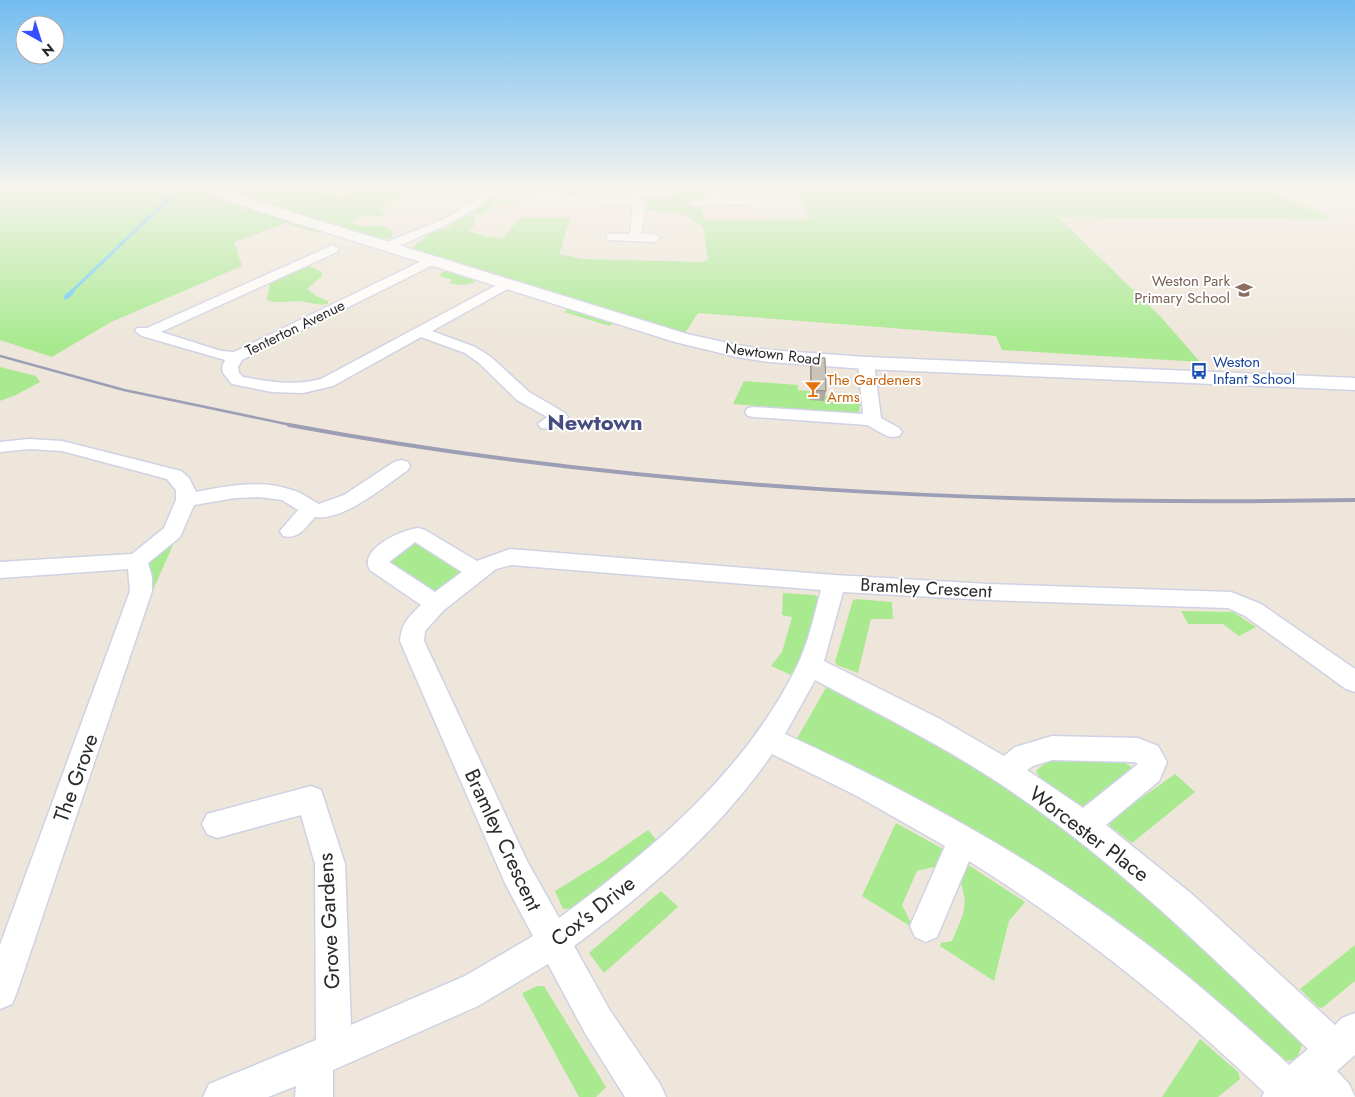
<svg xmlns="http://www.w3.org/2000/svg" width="1355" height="1097" font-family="Jost,sans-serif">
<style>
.green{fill:#a9ea91}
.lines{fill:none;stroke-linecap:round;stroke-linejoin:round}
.stream-far1{stroke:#62c8fb;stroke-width:3}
.stream{stroke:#62c8fb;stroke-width:4.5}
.minor-casing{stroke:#cfd2e4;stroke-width:3}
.tertiary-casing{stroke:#cfd2e4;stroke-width:3}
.minor{fill:#fff;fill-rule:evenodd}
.tertiary{fill:#fff;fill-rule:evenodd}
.rail-far1{stroke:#9c9eb6;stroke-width:2.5}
.rail{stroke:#9c9eb6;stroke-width:4}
.wall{fill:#ada8a0}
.building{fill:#c9c3ba;stroke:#8d8882}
.labels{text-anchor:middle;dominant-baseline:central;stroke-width:4;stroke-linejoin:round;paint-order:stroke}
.far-education-label{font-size:15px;fill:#785e54;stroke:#fff;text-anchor:end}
.far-street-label{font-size:15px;fill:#2a2a2a;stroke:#fff}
.far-transit-label{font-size:15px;fill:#164399;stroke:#fff;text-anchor:start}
.far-food-label{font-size:15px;fill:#c56008;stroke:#fff;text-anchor:start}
.street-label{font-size:18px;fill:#2a2a2a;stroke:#fff}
.near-street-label{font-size:21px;fill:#2a2a2a;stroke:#fff}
.district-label{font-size:22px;font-weight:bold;fill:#454c7f;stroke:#fff}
</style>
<rect width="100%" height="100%" fill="#eee6da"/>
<!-- green -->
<g class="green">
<path d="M0,189H303L341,197L359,189H400L397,191L410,194L379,209L386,214L377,218L363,215L349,222C354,224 363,227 369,226C378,226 385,224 392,231L391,238L375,239L327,229L317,233L286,223L234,242L242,266L111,322L52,357L0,340Z"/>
<path d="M679,189H710L714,195L694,199L702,210L704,220L810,219L796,189H1268L1333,219L1058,217L1161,317L1200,362L1002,350L996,336L698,313L682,338L620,319L610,326L564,312L573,305L478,274L474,283L459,285L449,283L452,280L440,276L441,273L453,267L416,252L412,248L431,232L453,227L445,224L463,215L475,216L474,226L468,231L489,237L503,238L520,218H570L559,254L584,259L701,262L708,260L703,226C694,223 691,217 683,214C672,211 659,211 647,210L645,206L647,205L641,197L662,198L681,193Z"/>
<polygon points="492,198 523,200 521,203 494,203 488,212 484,212 482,215 465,214"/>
<path d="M309,266L322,272V276L307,289L316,296L328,301V304C317,306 310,302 300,301C288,301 279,304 267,300L270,282L296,269Z"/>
<polygon points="0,367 36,376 40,382 16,395 0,401"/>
<polygon points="744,381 798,385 798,390 810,391 810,400 824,396 846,395 849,402 860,403 859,414 733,404"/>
<polygon points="177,536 152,592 150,592 148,564 151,557"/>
<polygon points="413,543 421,544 461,571 434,592 388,562 400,547"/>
<path d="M783,593L815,595L818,597C818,623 803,653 791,675L771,666L782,652L792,617L782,615Z"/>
<polygon points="857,599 892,602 893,619 871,619 858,673 837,665 835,662 853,600"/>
<polygon points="1181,611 1233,612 1256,627 1239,636 1223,624 1188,624"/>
<polygon points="828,684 898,719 1092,842 1303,1043 1296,1060 1280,1061 795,742"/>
<polygon points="1116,758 1132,767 1130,775 1080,808 1040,778 1036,771 1049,760"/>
<polygon points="1175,774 1195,792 1132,843 1110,826 1109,821"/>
<polygon points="896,823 943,849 944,860 938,866 917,871 902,905 910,921 910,926 862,896"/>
<polygon points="648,830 657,841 575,908 563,909 555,891 602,862"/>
<path d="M967,864L1025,902L1009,921L994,981L940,946L941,943L952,941C962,916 970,908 960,881Z"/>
<polygon points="661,891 678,907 604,973 589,953"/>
<polygon points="1355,945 1355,981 1322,1008 1318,1007 1300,989"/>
<polygon points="538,986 544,986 606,1087 596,1097 579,1097 522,993"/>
<polygon points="1200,1039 1238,1072 1240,1079 1218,1097 1162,1097"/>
</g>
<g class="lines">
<!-- stream-far1 -->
<polyline class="stream-far1" points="70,293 179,189"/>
<!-- stream -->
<polyline class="stream" points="66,297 72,292"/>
<!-- minor casing -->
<g class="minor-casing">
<g id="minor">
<path d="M487,189H498L496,192L629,197L625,191L626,189H634L646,206L641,234H654L660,238L654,242L608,240L606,237L608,234H630L633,204L490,198L477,208L448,224L390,250H382L380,247L382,244C417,229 460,217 487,189Z"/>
<polygon points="710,189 720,189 724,199 758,199 761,206 755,209 751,208 749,204 693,205 691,203 693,201 713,199"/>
<path d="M333,245L339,249L337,252L161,332L221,351L234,352L430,257L435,258L436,261L435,264L242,360L238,367L239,373L243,377C270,382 295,386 321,379L506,280L513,284L511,287L432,331L475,347L491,357L529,392L565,413L568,417C562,426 551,430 541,428L538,424L547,417L517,400L479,363L465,353L421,337L333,386L303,393L272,392L232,384L223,373L222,367L225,360L142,336L135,331L137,328H147Z"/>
<polygon points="866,358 872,360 874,363 881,418 899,428 902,432 899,436 893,437 887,436 867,425 754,417 748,416 745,412 748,408 754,407 863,414 858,363 860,360"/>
<path d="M29,439L62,441L181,471L189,478L196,492C228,485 264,479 295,491C304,494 311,500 319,504L344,495L394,462L401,460L408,462L410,466L408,470C385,486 344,521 315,517C305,528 298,540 283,536L280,531L298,510L282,500L259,497L235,498L194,505L180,537L148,563L152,577V591L17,992L12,1004L0,1009V945L130,591L128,569L0,578V562L132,554L164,528L176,500V490L167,479L62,451L29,449L0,452V442Z"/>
<path d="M418,528L425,530L477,561L510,549L834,575L988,584L1231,592L1261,604L1355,669V692L1346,689L1245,616L1228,608L988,600L843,592L824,661L940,719L1004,756L1015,747L1052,736L1138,738L1158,746L1167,762L1159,781L1106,825L1193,895L1335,1025L1342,1018L1355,1013V1055L1337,1071L1349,1084L1355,1097H1262L1264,1092C1171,1004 1078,929 969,861L937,937L926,942L915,937L910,926L945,846L857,796L772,754C720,830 648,892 574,946L609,1009L660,1084L666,1097H625L585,1033L548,964L478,1006L333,1070V1097H295L296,1086L268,1097H203L209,1084L316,1040L315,864L301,815L217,838L207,834L202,824L207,814L311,786L321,790L345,864L351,1025L465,976L533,936L505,883L400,641C402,622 408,618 421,605L370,570C358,549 401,530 418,528ZM415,542L462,572L435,592L389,562ZM511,565L821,590C814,615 809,642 797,666C746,771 651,851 559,918L527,861L424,641L425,631L444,610L496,569ZM815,680C884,717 954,751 1018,796C1124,869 1215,960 1308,1049L1289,1065C1233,1014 1176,964 1114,920C1011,846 901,787 785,734ZM1052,760L1135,762L1138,764L1083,808L1027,770L1033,766Z"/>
</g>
</g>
<!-- tertiary casing -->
<g class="tertiary-casing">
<polygon id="tertiary" points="209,189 225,189 246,198 687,334 737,345 769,350 866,357 1355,378 1355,390 866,369 769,362 737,357 675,342 236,204 210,192"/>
</g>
<!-- minor -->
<use href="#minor" class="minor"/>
<!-- tertiary -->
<use href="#tertiary" class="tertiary"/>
<!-- rail-far1 -->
<polyline class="rail-far1" points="0,356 124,390 296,426"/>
<!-- rail -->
<path class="rail" d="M289,425C641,490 999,506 1355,500"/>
</g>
<!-- wall -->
<polygon class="wall" points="811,357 826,391 824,401 810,400 810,367"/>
<!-- building -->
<polygon class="building" points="811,357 825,358 826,391 811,390"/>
<!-- sky -->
<linearGradient id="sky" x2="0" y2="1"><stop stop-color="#72bcf0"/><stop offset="0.55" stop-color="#f7f4ee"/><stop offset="1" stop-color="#f7f4ee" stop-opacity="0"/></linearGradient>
<rect width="1355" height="342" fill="url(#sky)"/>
<!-- icons -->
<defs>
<g id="school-bare" transform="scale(1.35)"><path d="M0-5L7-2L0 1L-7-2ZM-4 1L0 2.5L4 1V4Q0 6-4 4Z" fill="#8d6e63" stroke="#fff" stroke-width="2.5" paint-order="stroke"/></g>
<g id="bus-bare" transform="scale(1.35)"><path d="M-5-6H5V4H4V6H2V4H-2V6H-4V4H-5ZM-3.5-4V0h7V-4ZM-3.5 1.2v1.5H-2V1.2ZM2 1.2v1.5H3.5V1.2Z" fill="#1a4fb4" stroke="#fff" stroke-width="2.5" paint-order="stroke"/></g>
<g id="bar-bare" transform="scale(1.35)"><path d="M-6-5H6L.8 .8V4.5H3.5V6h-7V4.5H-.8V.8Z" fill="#e8710a" stroke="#fff" stroke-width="2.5" paint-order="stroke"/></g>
</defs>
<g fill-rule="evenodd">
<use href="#school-bare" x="1244" y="290"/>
<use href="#bus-bare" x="1199" y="371"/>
<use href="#bar-bare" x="813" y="389"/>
</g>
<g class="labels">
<!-- far-education labels -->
<g class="far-education-label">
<text x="1230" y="281">Weston Park<tspan x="1230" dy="17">Primary School</tspan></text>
</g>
<!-- far-street labels -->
<g class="far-street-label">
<text transform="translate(295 328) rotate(-26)">Tenterton Avenue</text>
<text transform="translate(773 354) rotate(7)">Newtown Road</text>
</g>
<!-- far-transit labels -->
<g class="far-transit-label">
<text x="1213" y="362">Weston<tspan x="1213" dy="17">Infant School</tspan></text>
</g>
<!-- far-food labels -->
<g class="far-food-label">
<text x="827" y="380">The Gardeners<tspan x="827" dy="17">Arms</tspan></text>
</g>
<!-- street labels -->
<g class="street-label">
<text transform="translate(926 588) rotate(3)">Bramley Crescent</text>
</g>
<!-- near-street labels -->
<g class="near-street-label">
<text transform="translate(76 778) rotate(-70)">The Grove</text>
<text transform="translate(1089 834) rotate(37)">Worcester Place</text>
<text transform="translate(503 840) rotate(65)">Bramley Crescent</text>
<text transform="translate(593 911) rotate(-38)">Cox's Drive</text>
<text transform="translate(329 921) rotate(-93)">Grove Gardens</text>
</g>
<!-- district labels -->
<g class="district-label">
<text x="595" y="422">Newtown</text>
</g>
</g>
<!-- north arrow -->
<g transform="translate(40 40) rotate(141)"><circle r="24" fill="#ffffff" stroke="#aaaaaa"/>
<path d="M0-4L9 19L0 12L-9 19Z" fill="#364eff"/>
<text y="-8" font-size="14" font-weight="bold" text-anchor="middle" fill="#2a2a2a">N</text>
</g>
</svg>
